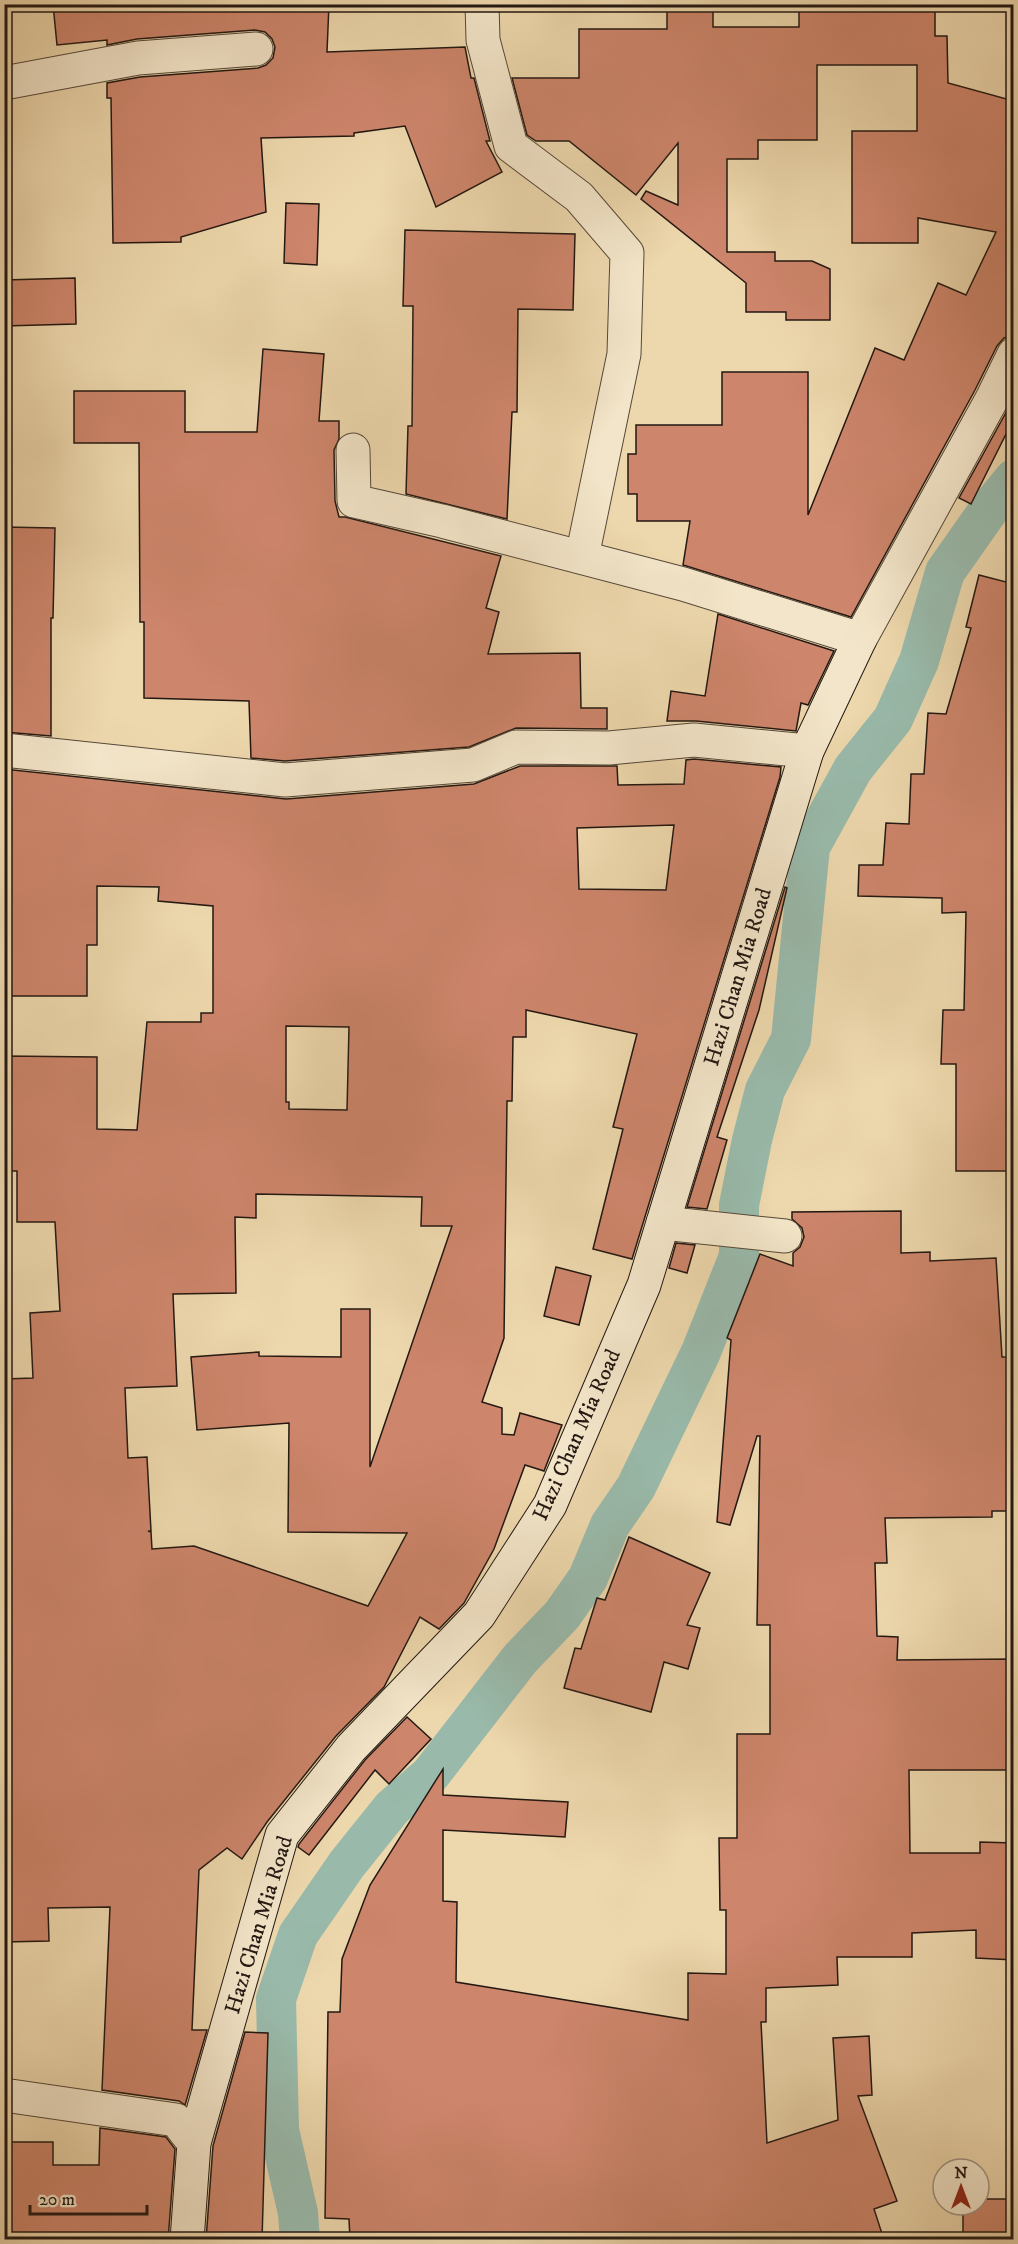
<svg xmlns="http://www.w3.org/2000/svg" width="1018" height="2244" font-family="'IM FELL DW Pica',serif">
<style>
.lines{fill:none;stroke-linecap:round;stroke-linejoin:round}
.canal{stroke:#99baab;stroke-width:40}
.building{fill:#cd856b;stroke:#231812;stroke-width:1.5;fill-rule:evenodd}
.street-casing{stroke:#564838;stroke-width:35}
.secondary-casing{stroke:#231812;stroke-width:35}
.street{stroke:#f3e5c9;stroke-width:33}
.secondary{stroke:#f3e5c9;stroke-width:33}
.labels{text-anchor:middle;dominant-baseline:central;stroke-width:5;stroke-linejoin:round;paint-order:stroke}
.street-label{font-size:22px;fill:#231812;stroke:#f3e5c9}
</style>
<rect width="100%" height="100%" fill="#edd7ac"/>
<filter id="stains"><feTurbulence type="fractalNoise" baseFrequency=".00333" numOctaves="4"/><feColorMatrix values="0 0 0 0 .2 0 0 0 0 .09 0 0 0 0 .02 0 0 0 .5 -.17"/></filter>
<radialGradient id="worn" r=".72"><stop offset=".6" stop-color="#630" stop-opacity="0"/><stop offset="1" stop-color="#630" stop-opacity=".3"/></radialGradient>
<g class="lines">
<!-- canal -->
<polyline class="canal" points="300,2240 298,2213 279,2130 276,1999 298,1935 347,1864 392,1808 430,1775 520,1659 562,1615 588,1578 610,1525 636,1487 701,1352 739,1256 739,1205 752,1140 765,1090 791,1039 810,847 853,769 893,719 919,661 945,572 990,508 1014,479"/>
</g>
<!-- building -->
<g class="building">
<polygon points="53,4 329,4 327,52 465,47 471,78 474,78 490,141 486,141 502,172 436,207 405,126 354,133 354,136 261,138 266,212 181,237 181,242 113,243 111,98 107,98 107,83 140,77 258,68 266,65 273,58 275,47 272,39 265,32 255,30 137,39 107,45 107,40 57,45"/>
<polygon points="667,4 713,4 713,27 799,27 799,4 935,4 935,36 947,36 948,83 1014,101 1014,335 1004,338 997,346 975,390 851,617 683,565 690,521 637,521 637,494 628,494 628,454 636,454 636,425 722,425 722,372 808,372 808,515 875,348 904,360 938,283 966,295 996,232 918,218 918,243 852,243 852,131 917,131 917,65 817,65 817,140 758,140 758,159 727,159 727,252 775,252 775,261 812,261 830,269 830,320 786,320 786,312 746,312 746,283 641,199 646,191 678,205 678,143 636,195 569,141 536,141 527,135 512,78 579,78 579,29 667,29"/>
<polygon points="286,203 319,204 317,265 284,263"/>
<polygon points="405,230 575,234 573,310 518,309 517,412 512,412 507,519 406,494 408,426 412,426 413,306 403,306"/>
<polygon points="75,278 76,324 4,326 4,280"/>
<polygon points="263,349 324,354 319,421 339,421 339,439 334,450 335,501 339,517 345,517 501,556 486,608 499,612 488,654 580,653 581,708 607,708 607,729 516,728 469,747 285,761 251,758 249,701 144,698 144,622 140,622 139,443 74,443 74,391 185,391 185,432 257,432"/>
<polygon points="1014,398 1014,418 971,504 959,498"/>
<polygon points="4,527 55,528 53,618 51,618 51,736 4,732"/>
<polygon points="979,575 1014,584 1014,914 1010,1011 1014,1011 1014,1171 956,1171 956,1064 941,1064 943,1010 964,1010 966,912 942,913 942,898 858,896 859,865 883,865 886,823 909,824 911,774 924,774 928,713 946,714 971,628 966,627"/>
<polygon points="718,614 834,651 808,705 801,703 796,731 696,721 667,721 671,691 705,696"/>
<path d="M694,759L781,767L780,777L632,1259L593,1249L623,1129L613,1127L637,1034L526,1010V1037H513L512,1101H507L504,1338L482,1402L502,1408V1434L514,1435L520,1413L562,1425L544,1471L525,1465L494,1549L464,1603L439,1629L420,1617L384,1687L336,1736L267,1822L242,1859L227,1848L199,1870L192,2030H207L185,2105L179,2101L102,2090L110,1907L48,1908L49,1941L4,1942V1379L33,1378L30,1313L60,1311L55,1222H17V1171H4V1056L97,1057V1129L137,1130L147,1022H201V1013H213V906L158,901L159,887L97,886V945H87V996H4V769L286,799L474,784L520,766H617L618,785L684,784L686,760ZM674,825L666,890L579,889L577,828ZM286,1026L349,1027L347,1110L289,1109V1102H286ZM256,1194L422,1197L421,1226H452L370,1467V1309H341V1357L259,1356V1352L191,1357L197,1430L289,1423L288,1532L407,1533L368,1606L194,1546L152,1549L151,1532L148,1531H151L147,1457L128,1458L125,1388L177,1386L173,1294L236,1293L235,1217L256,1218Z"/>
<polygon points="785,887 787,888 759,1010 717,1137 727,1140 707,1209 687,1207"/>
<polygon points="901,1211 901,1253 930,1252 930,1261 996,1258 1002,1357 1014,1357 1014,1511 992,1511 992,1517 885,1518 887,1563 875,1563 877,1636 898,1637 897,1660 1014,1659 1014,1770 909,1770 910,1853 980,1853 980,1842 1014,1843 1014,1960 976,1958 976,1930 912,1933 912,1957 837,1957 838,1985 766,1988 766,2022 761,2022 767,2143 838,2120 833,2038 869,2036 872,2095 858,2096 897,2201 874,2209 884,2240 350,2240 349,2219 325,2218 328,2012 340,2012 342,1959 370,1885 443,1769 443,1795 568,1802 565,1837 443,1830 443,1901 457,1902 456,1982 688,2020 688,1973 726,1974 726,1910 720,1910 719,1838 737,1838 737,1734 770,1734 770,1625 757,1625 760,1436 757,1436 730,1525 717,1522 731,1340 727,1338 760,1254 793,1266 793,1253 800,1247 804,1237 802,1228 792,1219 792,1212"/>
<polygon points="676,1243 695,1245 687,1273 669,1268"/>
<polygon points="556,1267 591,1276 579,1325 544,1316"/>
<polygon points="629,1537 710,1573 687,1625 700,1628 688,1669 664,1662 651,1712 564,1688 575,1648 581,1649 597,1598 605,1600"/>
<polygon points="407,1717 431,1739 389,1784 375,1770 309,1855 298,1847 299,1844 365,1760"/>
<polygon points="245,2032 268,2033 262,2240 206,2240 213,2146"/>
<polygon points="100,2128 166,2137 175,2149 168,2240 4,2240 4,2142 53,2142 53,2165 99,2165"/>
<polygon points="979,2199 1014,2199 1014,2240 963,2240 963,2205 979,2205"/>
</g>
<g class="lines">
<!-- street casing -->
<g class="street-casing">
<g id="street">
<polyline points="482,4 483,40 511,146 579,197 627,253 624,354 582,557"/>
<polyline points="4,83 138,58 256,49"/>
<polyline points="353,450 354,501 442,521 683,584 860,639 992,399 1014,354"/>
<polyline points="4,750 285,780 473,765 516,747 609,748 694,740 807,751"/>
<polyline points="663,1223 785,1236"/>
<polyline points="4,2095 176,2120 194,2143"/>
</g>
</g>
<!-- secondary casing -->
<g class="secondary-casing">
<polyline id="secondary" points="187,2240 194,2143 282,1835 351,1748 479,1615 550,1505 644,1285 807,751 860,639"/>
</g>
<!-- street -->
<use href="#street" class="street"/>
<!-- secondary -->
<use href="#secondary" class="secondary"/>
</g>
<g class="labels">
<!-- street labels -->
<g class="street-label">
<text transform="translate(738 977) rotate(-73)">Hazi Chan Mia Road</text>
<text transform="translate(577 1435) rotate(-66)">Hazi Chan Mia Road</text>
<text transform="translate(259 1925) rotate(-73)">Hazi Chan Mia Road</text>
</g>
</g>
<!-- margin -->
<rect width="1018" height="2244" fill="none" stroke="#edd7ac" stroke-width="24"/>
<rect x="6" y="6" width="1006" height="2232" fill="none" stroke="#231812" stroke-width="3"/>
<rect x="12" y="12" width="994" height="2220" fill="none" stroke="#231812" stroke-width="1.5"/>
<!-- north arrow -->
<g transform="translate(961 2187)"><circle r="28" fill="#f3e5c9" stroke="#a09380" stroke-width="1.5"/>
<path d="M0-4.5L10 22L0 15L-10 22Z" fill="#8f2418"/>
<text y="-9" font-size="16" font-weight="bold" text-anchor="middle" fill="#231812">N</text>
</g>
<!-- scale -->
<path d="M30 2205v9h117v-9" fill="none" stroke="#231812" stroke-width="3"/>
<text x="39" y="2205" font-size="18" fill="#231812" stroke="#f3e5c9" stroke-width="4.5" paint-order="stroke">20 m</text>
<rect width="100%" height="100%" filter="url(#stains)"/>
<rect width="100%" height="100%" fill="url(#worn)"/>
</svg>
